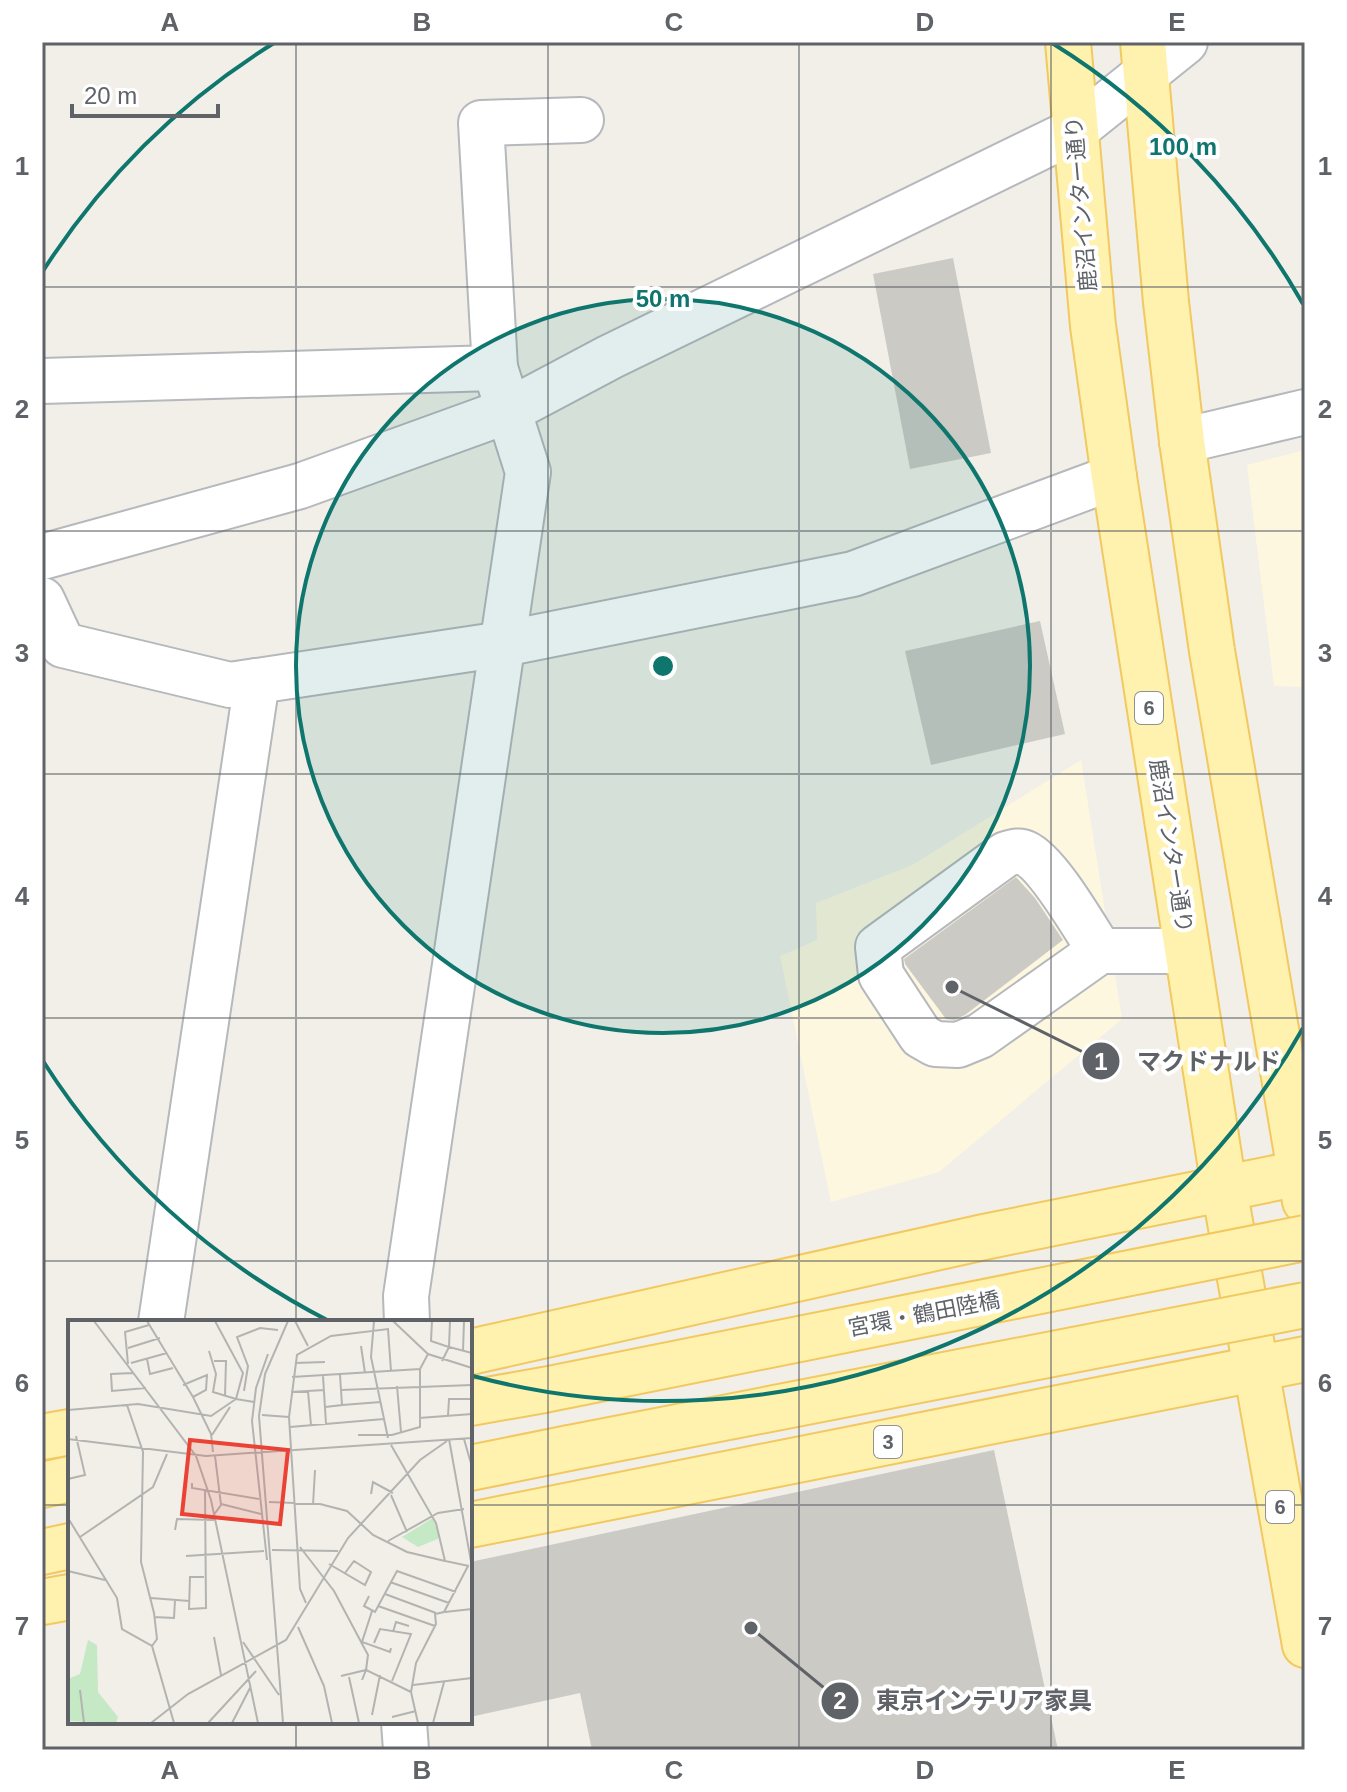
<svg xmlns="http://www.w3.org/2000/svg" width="1347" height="1792" font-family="Arial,'Noto Sans JP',sans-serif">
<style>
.commercial{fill:#fef7e0}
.building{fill:#cccac5}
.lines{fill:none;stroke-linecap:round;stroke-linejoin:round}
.minor-casing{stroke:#b5b8bc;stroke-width:48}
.major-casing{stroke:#f2c960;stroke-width:48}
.minor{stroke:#fff;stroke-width:44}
.major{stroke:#fff2af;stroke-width:44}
.major-bridge-casing{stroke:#f2c960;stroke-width:48;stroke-linecap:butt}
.major-bridge{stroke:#fff2af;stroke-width:44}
.grid{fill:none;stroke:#5f6368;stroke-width:2;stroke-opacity:0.55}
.ring{fill:none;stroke:#0f766e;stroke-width:4}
.labels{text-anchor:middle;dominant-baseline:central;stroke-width:8;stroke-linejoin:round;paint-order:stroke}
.shield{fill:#fff;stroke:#8f9295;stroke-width:2}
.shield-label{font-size:20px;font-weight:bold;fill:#5f6368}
.street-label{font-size:22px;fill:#5f6368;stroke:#fff}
.inset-road{fill:none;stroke:#b3b3b1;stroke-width:2}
.view{fill:#ea4335;fill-opacity:0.15;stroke:#ea4335;stroke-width:4}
.inset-edge{fill:none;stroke:#5f6368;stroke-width:4}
.centre{fill:#0f766e;stroke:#fff;stroke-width:4}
.ring-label{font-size:24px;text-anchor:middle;font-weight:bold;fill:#0f766e;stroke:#fff;stroke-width:8;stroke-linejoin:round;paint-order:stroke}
.leader{fill:none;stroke:#5f6368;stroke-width:3}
.callout-dot{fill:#5f6368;stroke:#fff;stroke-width:3}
.mark-label{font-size:24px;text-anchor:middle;font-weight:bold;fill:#fff}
.callout-label{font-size:24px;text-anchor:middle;font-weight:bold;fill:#5f6368;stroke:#fff;stroke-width:8;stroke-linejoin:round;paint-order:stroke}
.neatline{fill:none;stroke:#5f6368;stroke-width:3}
.grid-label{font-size:26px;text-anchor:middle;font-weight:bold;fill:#5f6368}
</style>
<rect width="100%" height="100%" fill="#f1efe8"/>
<!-- commercial -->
<g class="commercial">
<polygon points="1305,450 1305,687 1274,686 1247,465"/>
<polygon points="1081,760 1122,1019 939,1172 831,1202 780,956 817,940 816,903 912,865"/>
</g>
<!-- building -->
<g class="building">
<polygon points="953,258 991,453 910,469 873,274"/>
<polygon points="1040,621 1065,734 931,765 905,651"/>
<polygon points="1016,877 1035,898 1063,940 965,1015 954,1020 946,1019 905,964 904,959"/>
<polygon points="994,1450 1058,1750 592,1750 580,1693 470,1717 470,1562"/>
</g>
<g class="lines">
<!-- minor casing -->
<g class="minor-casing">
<g id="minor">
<polyline points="42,381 495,368"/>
<polyline points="1182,441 1305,412"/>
<polyline points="42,557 300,486 510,410 610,357 1074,131 1185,42"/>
<polyline points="42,600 63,645 230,685 503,644 853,574 1114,477"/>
<path d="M1100,951C1085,928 1048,863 1025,853C1019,850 1014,852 1006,854L878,947L881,975L921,1036L935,1044L958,1045L980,1036L1100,951H1187"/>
<polyline points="161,1322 257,681"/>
<polyline points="407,1322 406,1296 528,472 495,368 481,123 581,120"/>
<polyline points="404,1722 406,1750"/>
</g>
</g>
<!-- major casing -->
<g class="major-casing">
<g id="major">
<polyline points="1068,42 1093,326 1114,477 1224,1188 1305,1645"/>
<polyline points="1143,42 1166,302 1182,441 1212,651 1305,1201"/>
<polyline points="470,1352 984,1237 1305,1172"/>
<polyline points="470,1403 544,1390"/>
<polyline points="42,1437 70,1432"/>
<polyline points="470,1468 569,1448"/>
<polyline points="42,1485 70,1479"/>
<polyline points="470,1525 1305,1359"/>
<polyline points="42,1552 70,1546"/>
<polyline points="42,1602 70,1597"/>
</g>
</g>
<!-- minor -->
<use href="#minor" class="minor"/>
<!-- major -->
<use href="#major" class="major"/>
<!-- major-bridge casing -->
<g class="major-bridge-casing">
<g id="major-bridge">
<polyline points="544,1390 1305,1238"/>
<polyline points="569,1448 1305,1305"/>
</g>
</g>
<!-- major-bridge -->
<use href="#major-bridge" class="major-bridge"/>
</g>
<!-- grid -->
<path class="grid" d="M296,42V1322M548,42V1750M799,42V1750M1051,42V1750M42,287H1305M42,531H1305M42,774H1305M42,1018H1305M42,1261H1305M42,1505H70M470,1505H1305M296,1722V1750"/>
<!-- distance rings -->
<circle cx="663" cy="666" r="367" fill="#0f766e" fill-opacity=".12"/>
<g class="ring">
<circle cx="663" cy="666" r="367"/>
<path d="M1303 1028A735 735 0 0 1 473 1376M329 1321A735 735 0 0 1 43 1061M43 271A735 735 0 0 1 274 43M1052 43A735 735 0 0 1 1303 304"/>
</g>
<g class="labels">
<!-- shield labels -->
<g class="shield">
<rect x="1135" y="692" width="28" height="32" rx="6"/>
<rect x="874" y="1426" width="28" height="32" rx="6"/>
<rect x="1266" y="1491" width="28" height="32" rx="6"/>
</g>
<g class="shield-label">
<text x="1149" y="708">6</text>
<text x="888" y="1442">3</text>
<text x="1280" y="1507">6</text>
</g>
<!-- street labels -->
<g class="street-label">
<text transform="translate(1081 204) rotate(-95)">鹿沼インター通り</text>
<text transform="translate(1171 846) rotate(81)">鹿沼インター通り</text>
<text transform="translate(924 1314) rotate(-11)">宮環・鶴田陸橋</text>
</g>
</g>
<!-- overview -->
<g transform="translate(68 1320)">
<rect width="404" height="404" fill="#f1efe8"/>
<path d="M365,198L372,218L350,227L334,217ZM20,320L29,325L30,372L50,397L48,403L0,401V359L12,354Z" fill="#c5e8c5"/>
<path class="inset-road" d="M26,1L128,136L143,180L190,403M79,1L125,77L143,114L145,132M227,1L240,26M306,1L303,37L320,118M325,1L360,34L404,48M364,1L363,21L381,27L374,41M382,1L381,27L404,33M293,26L297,53M60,28L92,18M141,31L148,54L145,72L168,79L175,53L147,1M395,31L396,1M79,39L82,54L105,48M146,41H158L157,76M63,43L99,33M227,43L257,42M60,44L57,12L81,5M65,53L43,54L44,71L78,68M255,56L258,104M224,57L352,49M115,65L139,55L138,70L125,77M329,66L333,112M273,70L404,65M176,71L180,46L169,17L192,8L210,10M240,71L243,105M223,72L256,70M59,85L75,132L73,242L86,293L89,319L84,326M274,85L313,82M257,87L274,85L272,55M0,90L70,84L143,96L168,79L186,82M194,95L221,97M380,96L381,79H404M351,98L404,94M222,107L316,99M144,115L162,87M290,115H324L352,107V49L360,34M0,119L138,136L404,118M381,119L404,247M396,119L404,147M323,125L368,203L377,241L401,246M0,159L17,155L8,116M124,163V168L191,179M303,174L305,162L325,173M323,175L339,212M201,182L252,184L279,191L305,215L339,232L377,241M153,184L193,194M245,185L247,150M145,196L153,185L147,136M0,198L49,278L54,309L84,326L106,403M107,210L109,199L146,200M12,217L85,167L99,134M320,221L370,193L396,189M232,227L266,271L300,335L298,350L343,372M204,230L270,231M118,236L196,231M199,240L184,101L188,68L200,34M261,244L297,265L303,252L286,241L277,253M0,251L37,260M136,257H122L121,289L138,288L137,169M322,262L381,283M317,274L368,293M301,276L296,286L307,292L329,251L388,272M83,278L121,281M238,283L232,269L221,97L229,35L263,16L320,9L323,51M310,286L367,306M304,291L294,322L322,332L323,328M377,292L404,289M86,297L106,298L107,280M230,307L256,366L264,403M325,312L328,302L341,306M146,317L153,355M175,322L211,375M306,323L312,309L343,314L324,361M273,356L298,350L294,360M281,357L291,403M345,365L404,358M12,370L16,403M304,395L312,355M324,397L348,391M83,403L120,374L218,320L280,218L352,140L379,121M140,403L188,351M164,403L183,366M215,403L191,96L197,54L220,1M350,403L343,372L348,343L368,304L367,294L376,292L400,246M365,403L376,362"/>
<path class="view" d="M122,120L220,130L212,204L114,194Z"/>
<rect width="404" height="404" class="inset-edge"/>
</g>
<circle cx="663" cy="666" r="12" class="centre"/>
<g class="ring-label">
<text x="1183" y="155">100 m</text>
<text x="663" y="307">50 m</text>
</g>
<!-- callouts -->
<path class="leader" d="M952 987L1101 1061M751 1628L840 1701"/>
<g class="callout-dot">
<circle cx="952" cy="987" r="8"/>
<circle cx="751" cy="1628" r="8"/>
<circle cx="1101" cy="1061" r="20"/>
<circle cx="840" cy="1701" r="20"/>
</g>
<g class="mark-label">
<text x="1101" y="1070">1</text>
<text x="840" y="1709">2</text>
</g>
<g class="callout-label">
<text x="1209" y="1070">マクドナルド</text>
<text x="984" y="1709">東京インテリア家具</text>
</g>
<!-- border -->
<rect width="1347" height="1792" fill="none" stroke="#ffffff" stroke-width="88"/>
<!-- scale -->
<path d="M72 104v12h146v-12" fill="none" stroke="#5f6368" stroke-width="4"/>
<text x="84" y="104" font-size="24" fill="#5f6368" stroke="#ffffff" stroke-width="6" paint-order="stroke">20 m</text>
<rect x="44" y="44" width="1259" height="1704" class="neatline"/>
<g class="grid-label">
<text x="170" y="31">A</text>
<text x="422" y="31">B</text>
<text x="674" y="31">C</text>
<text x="925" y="31">D</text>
<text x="1177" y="31">E</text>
<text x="22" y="175">1</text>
<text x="1325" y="175">1</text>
<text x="22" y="418">2</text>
<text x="1325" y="418">2</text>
<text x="22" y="662">3</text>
<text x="1325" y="662">3</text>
<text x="22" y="905">4</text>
<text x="1325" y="905">4</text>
<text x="22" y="1149">5</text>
<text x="1325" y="1149">5</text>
<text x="22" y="1392">6</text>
<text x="1325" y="1392">6</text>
<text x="22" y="1635">7</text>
<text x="1325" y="1635">7</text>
<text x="170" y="1779">A</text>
<text x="422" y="1779">B</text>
<text x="674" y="1779">C</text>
<text x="925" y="1779">D</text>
<text x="1177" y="1779">E</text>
</g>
</svg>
